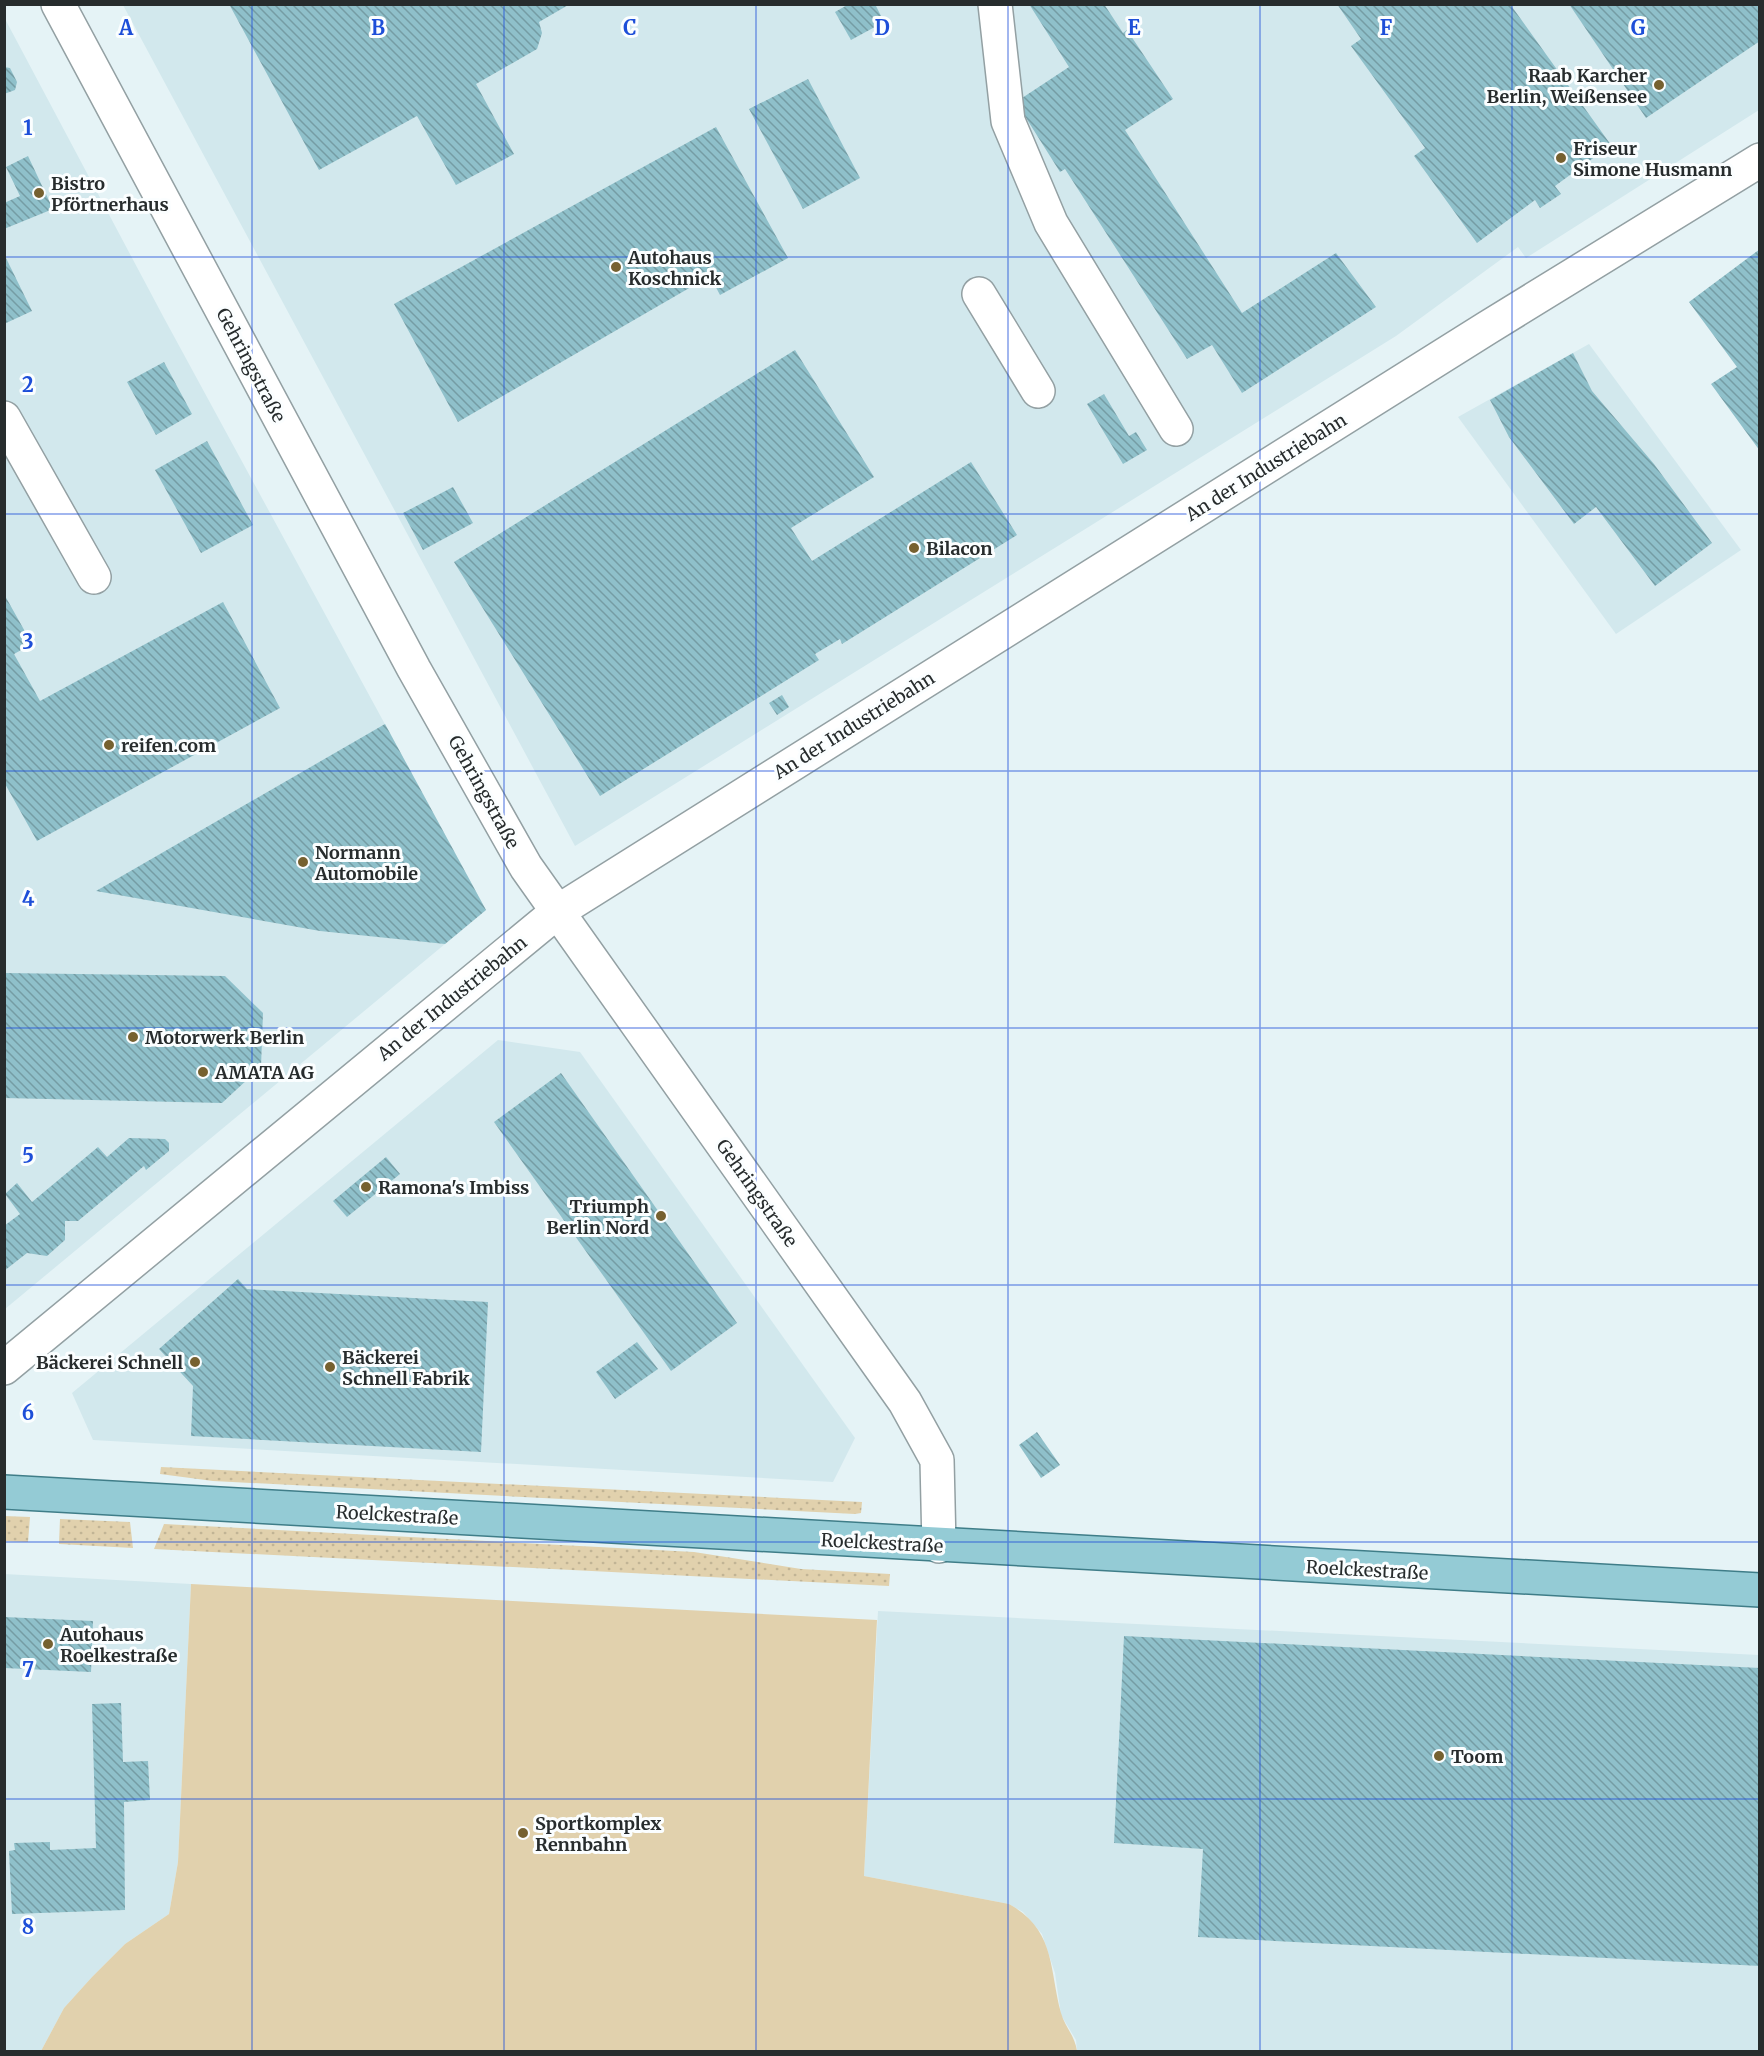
<svg xmlns="http://www.w3.org/2000/svg" width="1764" height="2056" font-family="Merriweather,serif">
<style>
.built{fill:#d2e8ed}
.grass{fill:url(#grass-dots)}
.park{fill:#e1d1ad}
.building{fill:url(#building-back-hatch)}
.lines{fill:none;stroke-linecap:round;stroke-linejoin:round}
.minor-casing{stroke:#93a0a3;stroke-width:36}
.major-casing{stroke:#3f7d88;stroke-width:36}
.minor{stroke:#fff;stroke-width:33}
.major{stroke:#94cbd5;stroke-width:33}
.grid{fill:none;stroke:#1d4ed8;stroke-width:1.5;stroke-opacity:0.55}
.poi-dot{fill:#766130;stroke:#fbfeff;stroke-width:2}
.labels{text-anchor:middle;dominant-baseline:central;stroke-width:6;stroke-linejoin:round;paint-order:stroke}
.poi-label{font-size:18px;font-weight:bold;fill:#272c2d;stroke:#fbfeff;text-anchor:start}
.street-label{font-size:18px;fill:#272c2d;stroke:#fbfeff}
.grid-label{font-size:20px;text-anchor:middle;font-weight:bold;fill:#1d4ed8;stroke:#fbfeff;stroke-width:6;stroke-linejoin:round;paint-order:stroke}
</style>
<defs>
<pattern id="grass-dots" width="8" height="8" patternUnits="userSpaceOnUse" patternTransform="scale(1.5)"><rect width="8" height="8" fill="#e1d1ad"/><path d="M2 2h.1M6 6h.1" fill="none" stroke="#c1b495" stroke-width="1.8" stroke-linecap="round"/></pattern>
<pattern id="building-back-hatch" width="6" height="6" patternUnits="userSpaceOnUse" patternTransform="scale(1.5)"><rect width="6" height="6" fill="#8fc0ca"/><path d="M-1 5l2 2M0 0l6 6M5-1l2 2" fill="none" stroke="#759ca4"/></pattern>
</defs>
<rect width="100%" height="100%" fill="#e5f3f6"/>
<!-- built -->
<g class="built">
<polygon points="123,5 1759,5 1759,110 1526,258 1518,247 1396,336 575,846"/>
<polygon points="4,17 164,318 486,910 5,1309"/>
<polygon points="1589,344 1741,550 1616,634 1458,417"/>
<polygon points="498,1040 580,1052 855,1438 833,1482 93,1440 72,1393"/>
<polygon points="4,1574 191,1584 178,1862 169,1914 125,1944 92,1977 64,2008 41,2051 5,2051"/>
<polygon points="878,1611 1759,1655 1759,2051 1077,2051 1076,2040 1061,2015 1055,1973 1042,1934 1023,1912 1009,1904 864,1876"/>
</g>
<!-- grass -->
<g class="grass">
<polygon points="161,1467 862,1502 861,1513 855,1514 213,1481 160,1474"/>
<polygon points="4,1516 30,1517 28,1542 5,1541"/>
<polygon points="60,1519 130,1522 133,1548 59,1544"/>
<polygon points="164,1524 694,1552 801,1569 890,1574 889,1586 154,1549"/>
</g>
<!-- park -->
<path class="park" d="M191,1584L877,1620L864,1876L1009,1904C1056,1930 1049,1969 1061,2013C1065,2027 1075,2036 1077,2051H41L64,2008L92,1977L125,1944L169,1914L178,1862Z"/>
<!-- building -->
<g class="building">
<polygon points="229,4 570,4 539,22 542,33 537,49 476,84 514,154 456,185 417,116 319,170"/>
<polygon points="849,4 875,4 884,22 851,40 835,12"/>
<polygon points="1029,4 1104,4 1123,33 1127,30 1173,99 1125,130 1242,313 1336,253 1376,307 1242,393 1212,345 1187,359 1065,169 1060,172 1016,102 1069,67"/>
<polygon points="1337,4 1510,4 1611,145 1555,186 1561,194 1540,208 1535,200 1477,243 1414,156 1425,148 1351,46 1361,39"/>
<polygon points="1569,4 1760,4 1760,41 1646,118"/>
<polygon points="4,67 10,68 17,82 15,90 4,94"/>
<polygon points="808,79 860,178 803,209 749,109"/>
<polygon points="716,127 788,258 720,295 710,276 458,422 394,304"/>
<polygon points="28,156 53,209 4,229 4,203 20,196 6,167"/>
<polygon points="1760,249 1760,451 1711,384 1737,367 1689,302"/>
<polygon points="4,254 32,311 4,324"/>
<polygon points="795,350 874,477 791,528 812,561 971,462 1017,535 842,644 840,639 815,654 819,660 600,796 454,562"/>
<polygon points="1573,353 1592,391 1654,464 1712,543 1655,586 1596,507 1574,524 1509,437 1490,400"/>
<polygon points="164,362 192,414 156,435 127,382"/>
<polygon points="1104,394 1129,436 1136,432 1147,450 1123,464 1087,404"/>
<polygon points="207,441 253,525 201,553 155,470"/>
<polygon points="453,487 473,523 423,550 403,513"/>
<polygon points="4,594 32,644 14,654 40,701 223,602 280,708 37,841 4,782"/>
<polygon points="782,695 789,707 777,715 769,703"/>
<polygon points="385,724 486,910 445,944 320,931 96,891"/>
<polygon points="4,973 225,976 263,1013 261,1067 222,1103 4,1098"/>
<polygon points="561,1073 737,1323 671,1371 494,1122"/>
<polygon points="129,1138 165,1139 169,1143 169,1151 146,1170 144,1166 78,1221 65,1221 65,1240 47,1256 27,1253 4,1271 4,1226 20,1214 5,1194 17,1183 32,1202 98,1147 107,1157"/>
<polygon points="386,1157 400,1174 347,1217 333,1201"/>
<polygon points="238,1279 247,1289 488,1302 481,1452 191,1436 193,1386 159,1349"/>
<polygon points="637,1342 658,1369 615,1399 596,1372"/>
<polygon points="1037,1432 1060,1465 1041,1478 1019,1445"/>
<polygon points="4,1617 93,1621 91,1672 4,1668"/>
<polygon points="1124,1636 1760,1668 1760,1966 1198,1937 1203,1849 1114,1843"/>
<polygon points="121,1703 123,1762 148,1761 150,1800 124,1802 125,1910 12,1914 9,1851 15,1850 14,1843 50,1842 50,1850 96,1848 92,1704"/>
</g>
<g class="lines">
<!-- minor casing -->
<g class="minor-casing">
<g id="minor">
<polyline points="58,4 414,669 526,867 905,1402 937,1460 939,1546"/>
<polyline points="995,4 1008,121 1051,223 1176,429"/>
<polyline points="979,294 1038,391"/>
<polyline points="4,418 94,577"/>
<polyline points="4,1368 557,912 1487,328 1760,160"/>
</g>
</g>
<!-- major casing -->
<g class="major-casing">
<polyline id="major" points="4,1492 1760,1590"/>
</g>
<!-- minor -->
<use href="#minor" class="minor"/>
<!-- major -->
<use href="#major" class="major"/>
</g>
<!-- grid -->
<path class="grid" d="M252,4V2052M504,4V2052M756,4V2052M1008,4V2052M1260,4V2052M1512,4V2052M4,257H1760M4,514H1760M4,771H1760M4,1028H1760M4,1285H1760M4,1542H1760M4,1799H1760"/>
<!-- markers -->
<g class="poi-dot">
<circle cx="1659" cy="85" r="6"/>
<circle cx="1561" cy="158" r="6"/>
<circle cx="39" cy="193" r="6"/>
<circle cx="616" cy="267" r="6"/>
<circle cx="914" cy="548" r="6"/>
<circle cx="109" cy="745" r="6"/>
<circle cx="303" cy="862" r="6"/>
<circle cx="133" cy="1037" r="6"/>
<circle cx="203" cy="1072" r="6"/>
<circle cx="366" cy="1187" r="6"/>
<circle cx="661" cy="1216" r="6"/>
<circle cx="195" cy="1362" r="6"/>
<circle cx="330" cy="1367" r="6"/>
<circle cx="48" cy="1644" r="6"/>
<circle cx="1439" cy="1756" r="6"/>
<circle cx="523" cy="1833" r="6"/>
</g>
<g class="labels">
<!-- poi labels -->
<g class="poi-label">
<text x="1647" y="75" text-anchor="end">Raab Karcher<tspan x="1647" dy="21">Berlin, Weißensee</tspan></text>
<text x="1573" y="148">Friseur<tspan x="1573" dy="21">Simone Husmann</tspan></text>
<text x="51" y="183">Bistro<tspan x="51" dy="21">Pförtnerhaus</tspan></text>
<text x="628" y="257">Autohaus<tspan x="628" dy="21">Koschnick</tspan></text>
<text x="926" y="548">Bilacon</text>
<text x="121" y="745">reifen.com</text>
<text x="315" y="852">Normann<tspan x="315" dy="21">Automobile</tspan></text>
<text x="145" y="1037">Motorwerk Berlin</text>
<text x="215" y="1072">AMATA AG</text>
<text x="378" y="1187">Ramona's Imbiss</text>
<text x="649" y="1206" text-anchor="end">Triumph<tspan x="649" dy="21">Berlin Nord</tspan></text>
<text x="342" y="1357">Bäckerei<tspan x="342" dy="21">Schnell Fabrik</tspan></text>
<text x="183" y="1362" text-anchor="end">Bäckerei Schnell</text>
<text x="60" y="1634">Autohaus<tspan x="60" dy="21">Roelkestraße</tspan></text>
<text x="1451" y="1756">Toom</text>
<text x="535" y="1823">Sportkomplex<tspan x="535" dy="21">Rennbahn</tspan></text>
</g>
<!-- street labels -->
<g class="street-label">
<text transform="translate(251 365) rotate(62)">Gehringstraße</text>
<text transform="translate(1266 467) rotate(-32)">An der Industriebahn</text>
<text transform="translate(854 725) rotate(-32)">An der Industriebahn</text>
<text transform="translate(484 792) rotate(61)">Gehringstraße</text>
<text transform="translate(452 998) rotate(-39)">An der Industriebahn</text>
<text transform="translate(757 1193) rotate(55)">Gehringstraße</text>
<text transform="translate(397 1515) rotate(3)">Roelckestraße</text>
<text transform="translate(882 1543) rotate(3)">Roelckestraße</text>
<text transform="translate(1367 1570) rotate(3)">Roelckestraße</text>
</g>
</g>
<g class="grid-label">
<text x="126" y="35">A</text>
<text x="378" y="35">B</text>
<text x="630" y="35">C</text>
<text x="882" y="35">D</text>
<text x="1134" y="35">E</text>
<text x="1386" y="35">F</text>
<text x="1638" y="35">G</text>
<text x="28" y="135">1</text>
<text x="28" y="392">2</text>
<text x="28" y="649">3</text>
<text x="28" y="906">4</text>
<text x="28" y="1163">5</text>
<text x="28" y="1420">6</text>
<text x="28" y="1677">7</text>
<text x="28" y="1934">8</text>
</g>
<!-- border -->
<rect width="1764" height="2056" fill="none" stroke="#272c2d" stroke-width="12"/>
</svg>
